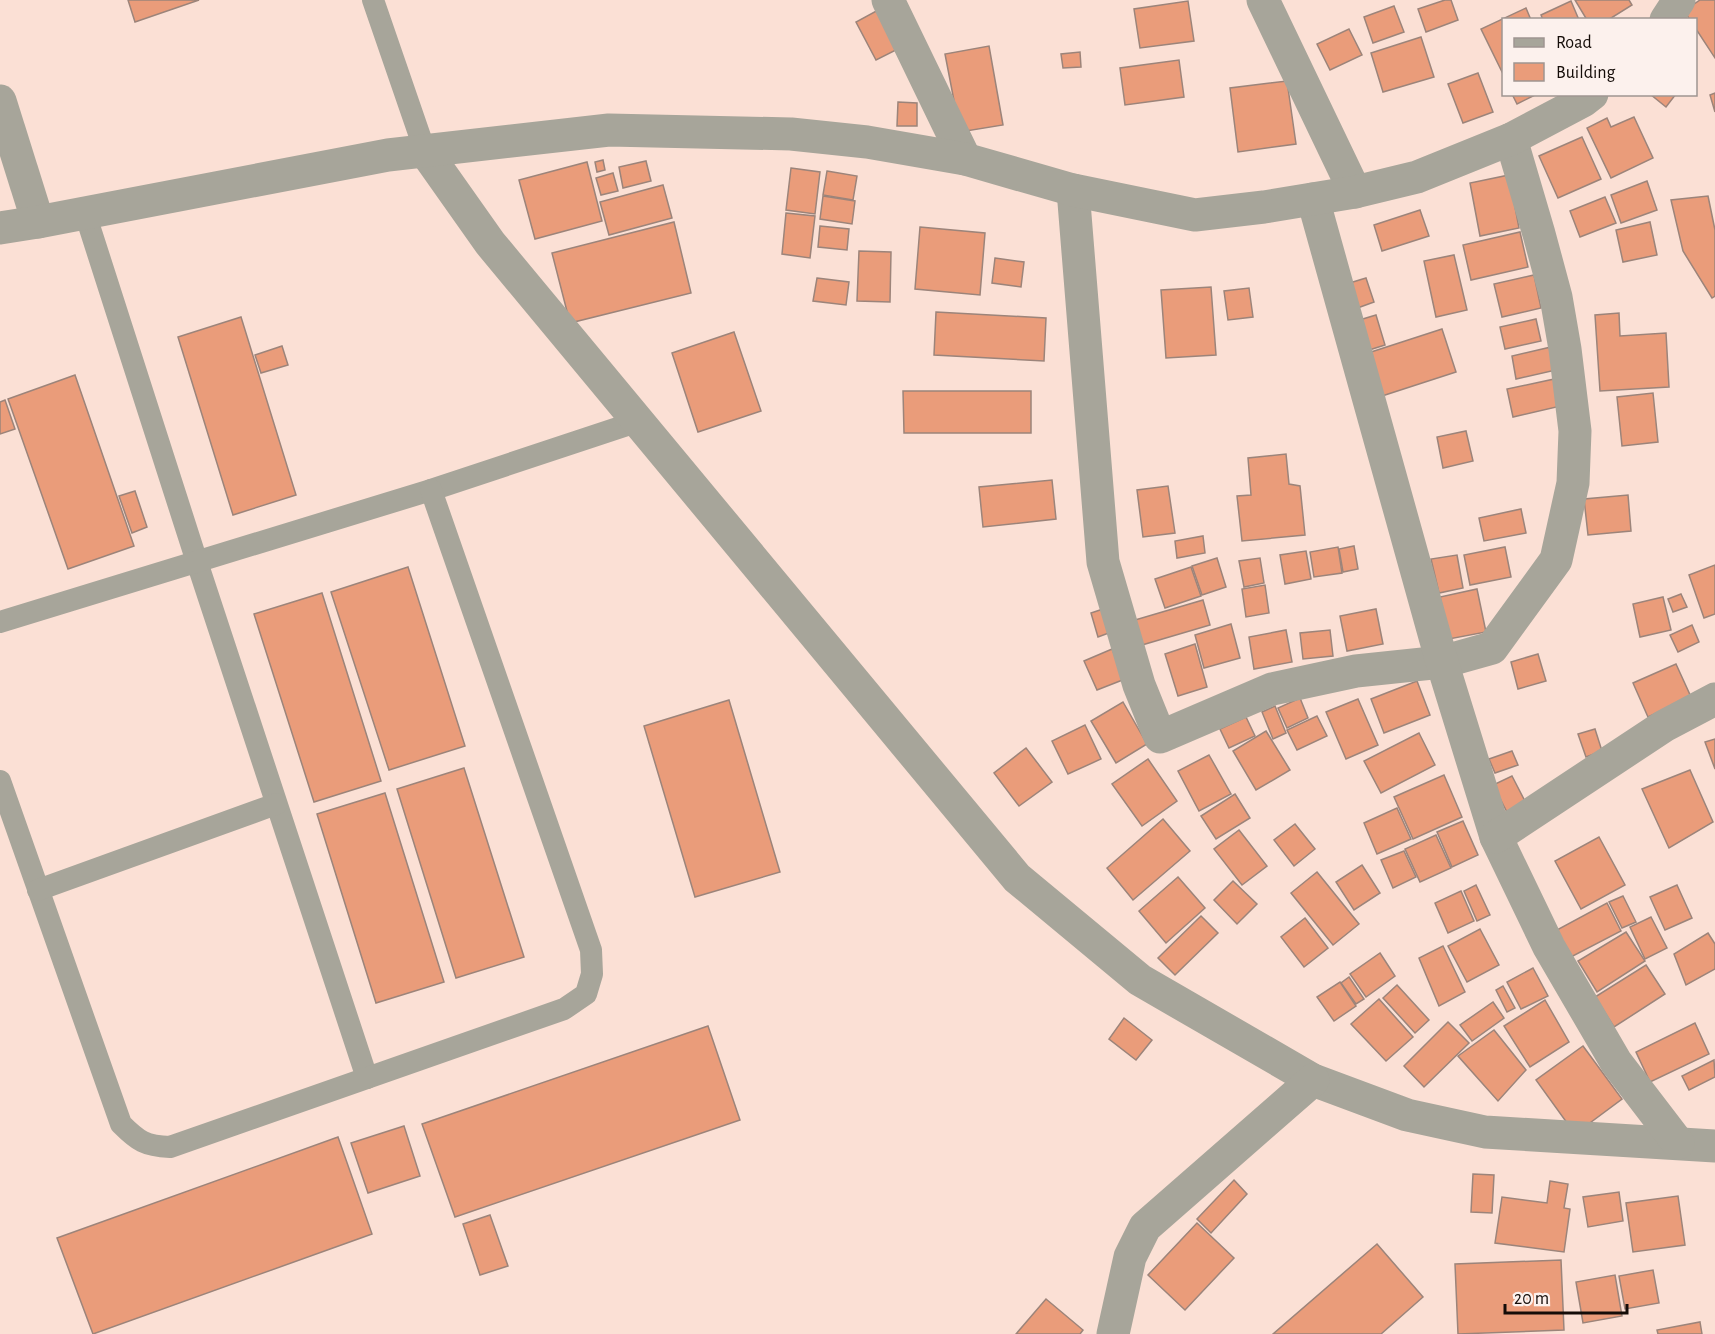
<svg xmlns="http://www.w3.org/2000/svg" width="1715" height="1334" font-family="'Alegreya Sans',sans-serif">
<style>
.building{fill:#ea9c7a;stroke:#9c847a;stroke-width:1.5}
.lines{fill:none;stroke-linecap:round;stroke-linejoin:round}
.service{stroke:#a7a59a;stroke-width:22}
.minor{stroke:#a7a59a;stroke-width:33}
</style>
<rect width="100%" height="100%" fill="#fbe0d5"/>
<!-- building -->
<g class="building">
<polygon points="128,0 199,0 135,22"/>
<polygon points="1445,0 1451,0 1458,20 1426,32 1418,9"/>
<polygon points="1575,0 1629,0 1632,5 1608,20 1587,20"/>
<polygon points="1700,0 1715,0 1715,58 1696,29 1696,20 1690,20 1684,11"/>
<polygon points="1188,1 1194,41 1140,48 1134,9"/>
<polygon points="1571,1 1579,20 1543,20 1541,15"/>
<polygon points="1394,6 1404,32 1373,43 1364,17"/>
<polygon points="1526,8 1531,20 1504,20 1504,76 1481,29"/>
<polygon points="880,9 900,48 876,60 856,22"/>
<polygon points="1349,29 1362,55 1330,70 1317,44"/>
<polygon points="1421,37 1434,77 1383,92 1371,53"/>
<polygon points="989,46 1003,125 960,132 945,54"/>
<polygon points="1080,52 1081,67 1063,68 1061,54"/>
<polygon points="1179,60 1184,97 1125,105 1120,68"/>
<polygon points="1478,73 1493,112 1463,123 1448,84"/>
<polygon points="1287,81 1296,144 1238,152 1230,88"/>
<polygon points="1715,93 1715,112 1710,95"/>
<polygon points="1512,94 1537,94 1517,104"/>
<polygon points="1650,94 1676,94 1666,107"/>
<polygon points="898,102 917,103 917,126 897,126"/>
<polygon points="1634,117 1653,158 1611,178 1587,128 1607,118 1611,127"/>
<polygon points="1582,137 1601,179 1558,198 1539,156"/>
<polygon points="603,160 605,170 597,172 595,162"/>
<polygon points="646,161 651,181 623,188 619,167"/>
<polygon points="587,162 602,221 535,239 519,180"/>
<polygon points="791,168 820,172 815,214 786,210"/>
<polygon points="827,171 857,176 853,200 823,195"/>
<polygon points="613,173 618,191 601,195 596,178"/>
<polygon points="1509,175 1519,228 1480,236 1470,183"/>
<polygon points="1647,181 1657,210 1621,223 1611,195"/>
<polygon points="663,185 672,218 609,235 600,202"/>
<polygon points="823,196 855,201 852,224 820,219"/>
<polygon points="1708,196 1715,230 1715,296 1712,298 1683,251 1671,200"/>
<polygon points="1605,197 1616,223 1580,237 1570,211"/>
<polygon points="1420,210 1429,236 1382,251 1374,225"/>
<polygon points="786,213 815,216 810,258 782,254"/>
<polygon points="674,222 691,293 570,323 552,253"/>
<polygon points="1650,222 1657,255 1623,262 1616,230"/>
<polygon points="820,226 849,229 847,250 818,247"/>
<polygon points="920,227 985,233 980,295 915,289"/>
<polygon points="1520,232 1528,267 1471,280 1463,245"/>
<polygon points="859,251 891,252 890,302 857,301"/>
<polygon points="1454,255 1467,310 1436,317 1424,261"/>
<polygon points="995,258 1024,262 1021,287 992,283"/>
<polygon points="1534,275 1541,308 1502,317 1494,284"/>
<polygon points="817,278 849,282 846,305 813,301"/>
<polygon points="1366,278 1374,302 1352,310 1343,285"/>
<polygon points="1211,287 1216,355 1166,358 1161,290"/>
<polygon points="1249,288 1253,317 1228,320 1224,291"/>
<polygon points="936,312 1046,318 1044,361 934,355"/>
<polygon points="1619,313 1620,336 1666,333 1669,387 1600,391 1595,315"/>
<polygon points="1376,315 1385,345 1366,351 1356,321"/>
<polygon points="241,317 296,495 233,515 178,337"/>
<polygon points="1536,319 1541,341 1505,349 1500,327"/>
<polygon points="1442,329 1456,372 1382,396 1368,353"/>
<polygon points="734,332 761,411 698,432 672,353"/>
<polygon points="282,346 288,365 261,373 255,355"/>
<polygon points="1551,347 1556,370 1516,379 1512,356"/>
<polygon points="75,375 134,546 68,569 8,399"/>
<polygon points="1559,378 1565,405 1513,417 1507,389"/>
<polygon points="903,391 1031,391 1031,433 904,433"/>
<polygon points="1653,393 1658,442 1622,446 1617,397"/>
<polygon points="5,400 15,429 0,434 0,402"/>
<polygon points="1466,431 1473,461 1443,468 1437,437"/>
<polygon points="1286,454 1289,484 1300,486 1305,535 1242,541 1237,496 1251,495 1248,458"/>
<polygon points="1052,480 1056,519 983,527 979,487"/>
<polygon points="1168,486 1175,533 1143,537 1137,490"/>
<polygon points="135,491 147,527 132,533 119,496"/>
<polygon points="1628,495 1631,531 1588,535 1584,499"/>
<polygon points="1521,509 1526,533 1484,541 1479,518"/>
<polygon points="1203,536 1205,553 1177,558 1175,541"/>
<polygon points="1354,546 1358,569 1343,572 1339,549"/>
<polygon points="1338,547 1342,573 1314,577 1310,552"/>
<polygon points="1505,547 1511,577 1470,585 1464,555"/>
<polygon points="1306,551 1311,579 1285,584 1280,555"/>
<polygon points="1457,555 1463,588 1439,593 1431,559"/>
<polygon points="1217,558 1226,587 1202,595 1192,566"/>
<polygon points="1260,558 1264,583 1244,587 1239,561"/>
<polygon points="1715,565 1715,614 1704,618 1689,575"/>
<polygon points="408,567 465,746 389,770 331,592"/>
<polygon points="1191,567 1201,596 1165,608 1155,579"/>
<polygon points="1265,585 1269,613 1246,617 1242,589"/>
<polygon points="1477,589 1486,632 1449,639 1440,597"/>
<polygon points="322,593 381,781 314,802 254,614"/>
<polygon points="1681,594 1687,607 1673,612 1668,599"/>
<polygon points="1663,597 1671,630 1640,637 1633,604"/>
<polygon points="1203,600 1210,625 1142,645 1135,620"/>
<polygon points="1106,608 1114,631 1098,637 1091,613"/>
<polygon points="1376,609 1383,644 1347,651 1340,616"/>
<polygon points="1231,624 1240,658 1204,668 1195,635"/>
<polygon points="1692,625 1699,642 1678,652 1670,635"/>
<polygon points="1286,630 1292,662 1254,669 1249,637"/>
<polygon points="1330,630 1333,656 1303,659 1300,633"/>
<polygon points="1195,644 1207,687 1178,696 1165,654"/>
<polygon points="1112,649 1125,679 1097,690 1084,661"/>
<polygon points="1538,654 1546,681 1518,689 1511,662"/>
<polygon points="1676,664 1691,697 1648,717 1633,683"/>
<polygon points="1417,681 1430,715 1384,733 1371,699"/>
<polygon points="1300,698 1308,718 1287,728 1278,708"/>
<polygon points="1358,699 1378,745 1346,759 1326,712"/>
<polygon points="729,700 780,872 695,897 644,726"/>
<polygon points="1123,702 1147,744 1116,763 1091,721"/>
<polygon points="1275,706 1286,733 1273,739 1262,712"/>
<polygon points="1317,716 1327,736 1297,750 1287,730"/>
<polygon points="1246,717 1255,736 1229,748 1220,729"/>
<polygon points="1085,725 1101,759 1068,774 1052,741"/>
<polygon points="1595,729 1602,751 1586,757 1578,734"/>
<polygon points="1266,731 1290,770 1256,790 1233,751"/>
<polygon points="1419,733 1435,765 1381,793 1364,761"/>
<polygon points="1715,739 1715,769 1705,742"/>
<polygon points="1026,748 1052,782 1019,806 994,773"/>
<polygon points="1512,751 1518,765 1495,773 1489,759"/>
<polygon points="1209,755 1231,794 1199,811 1178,771"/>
<polygon points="1148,759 1177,801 1142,826 1112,784"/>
<polygon points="464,768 524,957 456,978 397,789"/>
<polygon points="1690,770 1713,822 1669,848 1642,789"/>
<polygon points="1444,775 1462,817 1413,839 1394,797"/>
<polygon points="1512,776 1527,805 1508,814 1493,785"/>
<polygon points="385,793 444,982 376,1003 317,814"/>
<polygon points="1235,794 1250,818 1216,839 1201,816"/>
<polygon points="1397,808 1411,839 1377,854 1364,823"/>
<polygon points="1163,819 1190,851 1133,900 1107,868"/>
<polygon points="1463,821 1478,855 1452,867 1437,832"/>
<polygon points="1295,824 1315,849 1294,866 1274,840"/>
<polygon points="1239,830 1267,866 1242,885 1214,849"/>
<polygon points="1436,835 1451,868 1420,882 1405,849"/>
<polygon points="1599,837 1625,885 1581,909 1555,861"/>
<polygon points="1404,851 1416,877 1393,888 1381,860"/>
<polygon points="1362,865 1380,893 1354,910 1336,882"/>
<polygon points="1317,872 1359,924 1333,945 1291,893"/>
<polygon points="1178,877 1205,908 1166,943 1139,911"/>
<polygon points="1233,881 1257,904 1237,924 1214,900"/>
<polygon points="1476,885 1490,915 1477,921 1464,891"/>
<polygon points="1677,885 1692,918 1665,930 1650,897"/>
<polygon points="1461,891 1474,921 1448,933 1435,903"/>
<polygon points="1623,896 1636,922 1622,928 1609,902"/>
<polygon points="1607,903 1621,931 1569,958 1555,931"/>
<polygon points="1201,916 1218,933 1175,975 1158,958"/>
<polygon points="1651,917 1667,948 1645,959 1630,927"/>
<polygon points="1305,918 1328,948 1304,967 1281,937"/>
<polygon points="1480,929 1499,965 1467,982 1448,946"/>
<polygon points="1626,932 1645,961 1597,992 1578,961"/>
<polygon points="1708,933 1715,944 1715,969 1686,985 1674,954"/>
<polygon points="1443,946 1465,992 1439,1006 1419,958"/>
<polygon points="1380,953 1395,976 1366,997 1350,974"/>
<polygon points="1646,965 1665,994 1614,1027 1595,997"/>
<polygon points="1533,968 1548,996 1521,1009 1507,982"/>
<polygon points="1349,977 1364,999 1356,1004 1341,983"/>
<polygon points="1340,982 1356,1006 1334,1021 1317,997"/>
<polygon points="1397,985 1429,1020 1415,1033 1383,998"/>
<polygon points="1503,986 1515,1008 1507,1012 1496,990"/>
<polygon points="1379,999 1413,1037 1386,1061 1351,1024"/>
<polygon points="1545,1000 1569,1042 1530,1067 1504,1026"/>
<polygon points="1493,1002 1504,1018 1472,1041 1460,1025"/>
<polygon points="1124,1018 1152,1040 1136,1060 1109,1039"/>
<polygon points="1448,1022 1469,1043 1424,1087 1404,1066"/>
<polygon points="1695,1023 1709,1054 1650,1082 1636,1052"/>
<polygon points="708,1026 740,1120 455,1217 422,1124"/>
<polygon points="1494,1030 1526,1070 1498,1101 1458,1056"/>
<polygon points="1583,1046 1622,1099 1575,1134 1536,1080"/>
<polygon points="1714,1060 1715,1077 1689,1090 1682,1076"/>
<polygon points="404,1126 420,1176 368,1193 351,1143"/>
<polygon points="338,1137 372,1234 93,1334 57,1238"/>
<polygon points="1473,1174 1494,1175 1492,1213 1471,1212"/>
<polygon points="1234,1180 1247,1194 1211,1233 1197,1219"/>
<polygon points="1550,1181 1568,1184 1564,1208 1570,1209 1564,1252 1495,1243 1502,1197 1547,1203"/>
<polygon points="1619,1192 1623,1221 1588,1227 1583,1197"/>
<polygon points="1678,1196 1685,1245 1633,1252 1626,1203"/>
<polygon points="490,1215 508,1266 480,1275 463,1224"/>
<polygon points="1197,1223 1234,1258 1185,1310 1148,1275"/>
<polygon points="1377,1244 1423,1297 1381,1334 1273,1334"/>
<polygon points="1561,1260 1564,1330 1458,1334 1455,1264"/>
<polygon points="1653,1270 1659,1303 1625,1309 1619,1276"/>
<polygon points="1615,1275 1622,1316 1583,1323 1576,1282"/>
<polygon points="1046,1299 1083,1330 1080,1334 1016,1334"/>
<polygon points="1700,1322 1702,1334 1658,1334 1657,1330"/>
</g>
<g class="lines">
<!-- service -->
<g class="service">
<polyline points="373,0 425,151"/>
<polyline points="85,213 197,562 367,1078"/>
<polyline points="0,622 431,490 639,421"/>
<path d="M0,781L121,1124C138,1141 145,1146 170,1147L564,1009L586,994L592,974L591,950L431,490"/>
<polyline points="38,890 276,804"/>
</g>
<!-- minor -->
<g class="minor">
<polyline points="888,0 965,159"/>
<polyline points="1263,0 1355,192"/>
<polyline points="1666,20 1679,0"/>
<polyline points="0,101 38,222"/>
<polyline points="425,151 490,243 1017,878 1140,980 1313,1080 1407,1115 1485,1132 1715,1146"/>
<polyline points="1073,190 1103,562 1139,685 1160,737 1272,689 1356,671 1442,662 1492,648 1556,560 1573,483 1575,431 1565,349 1556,297 1539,234 1511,139"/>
<polyline points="1313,199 1442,662 1496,837 1549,947 1616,1062 1678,1143"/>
<polyline points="0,228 38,222 388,155 609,130 791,134 867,142 965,159 1073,190 1195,215 1264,207 1355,192 1417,177 1511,139 1583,101 1592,94"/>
<polyline points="1496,837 1664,726 1715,699"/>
<polyline points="1113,1334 1130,1257 1145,1227 1313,1080"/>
</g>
</g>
<!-- legend -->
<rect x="1502" y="18" width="195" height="78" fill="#fcf1ed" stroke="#9f9591" stroke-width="1.5"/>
<rect x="1514" y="38" width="30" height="9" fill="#a7a59a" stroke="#9f9591" stroke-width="1.5"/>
<text x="1556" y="48" font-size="18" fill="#140c08">Road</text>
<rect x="1514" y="63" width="30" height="18" fill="#ea9c7a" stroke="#9f9591" stroke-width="1.5"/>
<text x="1556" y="78" font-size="18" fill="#140c08">Building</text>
<!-- scale -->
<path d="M1505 1304v9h122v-9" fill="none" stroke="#140c08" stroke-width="3"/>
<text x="1514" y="1304" font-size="18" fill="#140c08" stroke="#fcf1ed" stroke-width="4.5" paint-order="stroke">20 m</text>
</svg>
